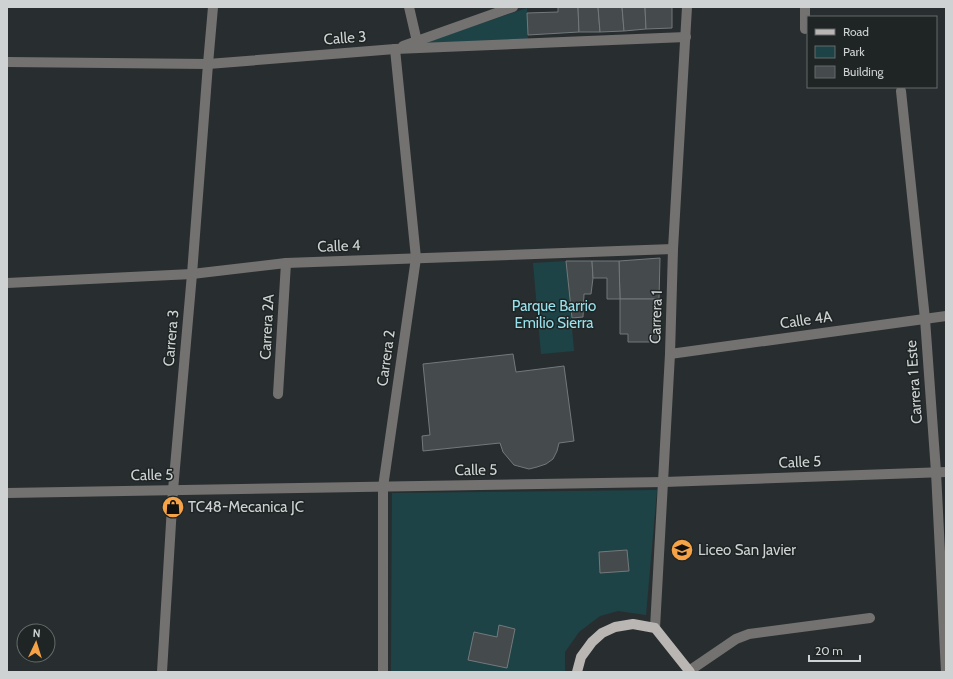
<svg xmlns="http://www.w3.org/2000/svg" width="953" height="679" font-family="Cabin,sans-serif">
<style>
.green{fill:#1e4347}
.building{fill:#454b4c;stroke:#73797a}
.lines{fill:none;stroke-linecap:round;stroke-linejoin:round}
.minor{stroke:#747270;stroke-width:10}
.major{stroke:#bab6b3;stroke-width:10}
.labels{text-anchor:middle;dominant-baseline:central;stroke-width:3;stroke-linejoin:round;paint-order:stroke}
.street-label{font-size:15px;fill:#ced2d2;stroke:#1f2425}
.park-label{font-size:15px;fill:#98e1ea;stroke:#1f2425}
.poi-label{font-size:15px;fill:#ced2d2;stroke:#1f2425;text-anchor:start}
</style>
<rect width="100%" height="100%" fill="#282e2f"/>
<!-- green -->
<g class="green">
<polygon points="527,8 528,40 424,43"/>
<polygon points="566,261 574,351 541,354 533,263"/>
<polygon points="657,490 646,615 618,611 600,616 579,632 565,652 565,672 391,672 392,493"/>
</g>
<!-- building -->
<g class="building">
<polygon points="558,7 578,7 579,32 528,35 527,13 558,12"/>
<polygon points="578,7 598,7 600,32 579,32"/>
<polygon points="598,7 622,7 624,31 600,32"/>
<polygon points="622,7 645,7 646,29 624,31"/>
<polygon points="645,7 672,7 672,28 646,29"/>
<polygon points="660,258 659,299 620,299 619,261"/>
<polygon points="566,261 592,261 593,278 591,294 584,294 583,317 572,318"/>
<polygon points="592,261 619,261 620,299 607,299 607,278 593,278"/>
<polygon points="620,299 659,299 659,342 628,342 628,334 620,334"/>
<polygon points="513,354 516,372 564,366 574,441 559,443 557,451 553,459 546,464 537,467 529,469 514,465 503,452 500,443 423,451 422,436 430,435 423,364"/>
<polygon points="627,550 629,571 600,573 599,552"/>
<polygon points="499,625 515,629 507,668 468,660 474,632 497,637"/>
</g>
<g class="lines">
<!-- minor -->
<g class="minor">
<polyline points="409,7 418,46"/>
<polyline points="805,29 805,7"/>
<polyline points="403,46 513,7"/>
<polyline points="7,62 208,64 395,49 686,37"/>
<polyline points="901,91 925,319 936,472 946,672"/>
<polyline points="7,283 192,274 286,263 673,249"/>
<polyline points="670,354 946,316"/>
<polyline points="278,394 286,263"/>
<polyline points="7,493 664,482 946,472"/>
<polyline points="655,628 670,354 673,249 687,7"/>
<polyline points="689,671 736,639 749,634 870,618"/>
<polyline points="162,672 173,490 192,274 208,64 213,7"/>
<polyline points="383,672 383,487 416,258 395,49"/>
</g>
<!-- major -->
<polyline class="major" points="577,672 581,657 592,642 602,633 615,627 633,624 655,628 690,672"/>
</g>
<!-- icons -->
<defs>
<g id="shop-disc" transform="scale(1.15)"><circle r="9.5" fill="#f6a247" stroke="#1f2425"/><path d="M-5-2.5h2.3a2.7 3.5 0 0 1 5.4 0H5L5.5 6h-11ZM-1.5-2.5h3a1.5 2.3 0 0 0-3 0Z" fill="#111"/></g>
<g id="school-disc" transform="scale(1.15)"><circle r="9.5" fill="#f6a247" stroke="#1f2425"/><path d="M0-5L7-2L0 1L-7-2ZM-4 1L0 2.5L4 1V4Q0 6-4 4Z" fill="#111"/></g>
</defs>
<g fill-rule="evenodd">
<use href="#shop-disc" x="173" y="507"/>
<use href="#school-disc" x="682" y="550"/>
</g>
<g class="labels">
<!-- street labels -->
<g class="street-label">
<text transform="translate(345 38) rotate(-4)">Calle 3</text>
<text transform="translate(339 246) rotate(-2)">Calle 4</text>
<text transform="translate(656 317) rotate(-88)">Carrera 1</text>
<text transform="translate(806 320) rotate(-8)">Calle 4A</text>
<text transform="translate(267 327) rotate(-87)">Carrera 2A</text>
<text transform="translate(171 338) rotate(-85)">Carrera 3</text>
<text transform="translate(386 358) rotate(-82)">Carrera 2</text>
<text transform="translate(914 382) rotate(-94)">Carrera 1 Este</text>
<text transform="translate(800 462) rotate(-2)">Calle 5</text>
<text transform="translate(476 470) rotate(-1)">Calle 5</text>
<text transform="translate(152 475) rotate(-1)">Calle 5</text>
</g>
<!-- park labels -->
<g class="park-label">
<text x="554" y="306">Parque Barrio<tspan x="554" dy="17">Emilio Sierra</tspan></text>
</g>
<!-- poi labels -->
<g class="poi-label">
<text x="188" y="507">TC48-Mecanica JC</text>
<text x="698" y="550">Liceo San Javier</text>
</g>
</g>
<!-- border -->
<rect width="953" height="679" fill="none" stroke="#ced2d2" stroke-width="16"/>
<!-- legend -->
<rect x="807" y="16" width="130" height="72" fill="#1f2425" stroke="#656a6a"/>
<rect x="815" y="29" width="20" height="6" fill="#bab6b3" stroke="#656a6a"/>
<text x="843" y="36" font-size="12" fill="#ced2d2">Road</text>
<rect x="815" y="46" width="20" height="12" fill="#1e4347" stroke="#656a6a"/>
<text x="843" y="56" font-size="12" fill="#ced2d2">Park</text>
<rect x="815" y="66" width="20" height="12" fill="#454b4c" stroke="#656a6a"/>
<text x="843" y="76" font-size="12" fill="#ced2d2">Building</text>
<!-- north arrow -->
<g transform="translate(36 643) rotate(4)"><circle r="19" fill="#1f2425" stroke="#656a6a"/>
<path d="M0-3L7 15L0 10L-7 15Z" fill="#f6a247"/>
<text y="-6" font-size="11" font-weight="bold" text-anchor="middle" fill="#ced2d2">N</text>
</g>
<!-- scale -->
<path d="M809 655v6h51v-6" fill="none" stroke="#ced2d2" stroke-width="2"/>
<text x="815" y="655" font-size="12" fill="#ced2d2" stroke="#1f2425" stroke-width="3" paint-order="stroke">20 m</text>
</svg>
